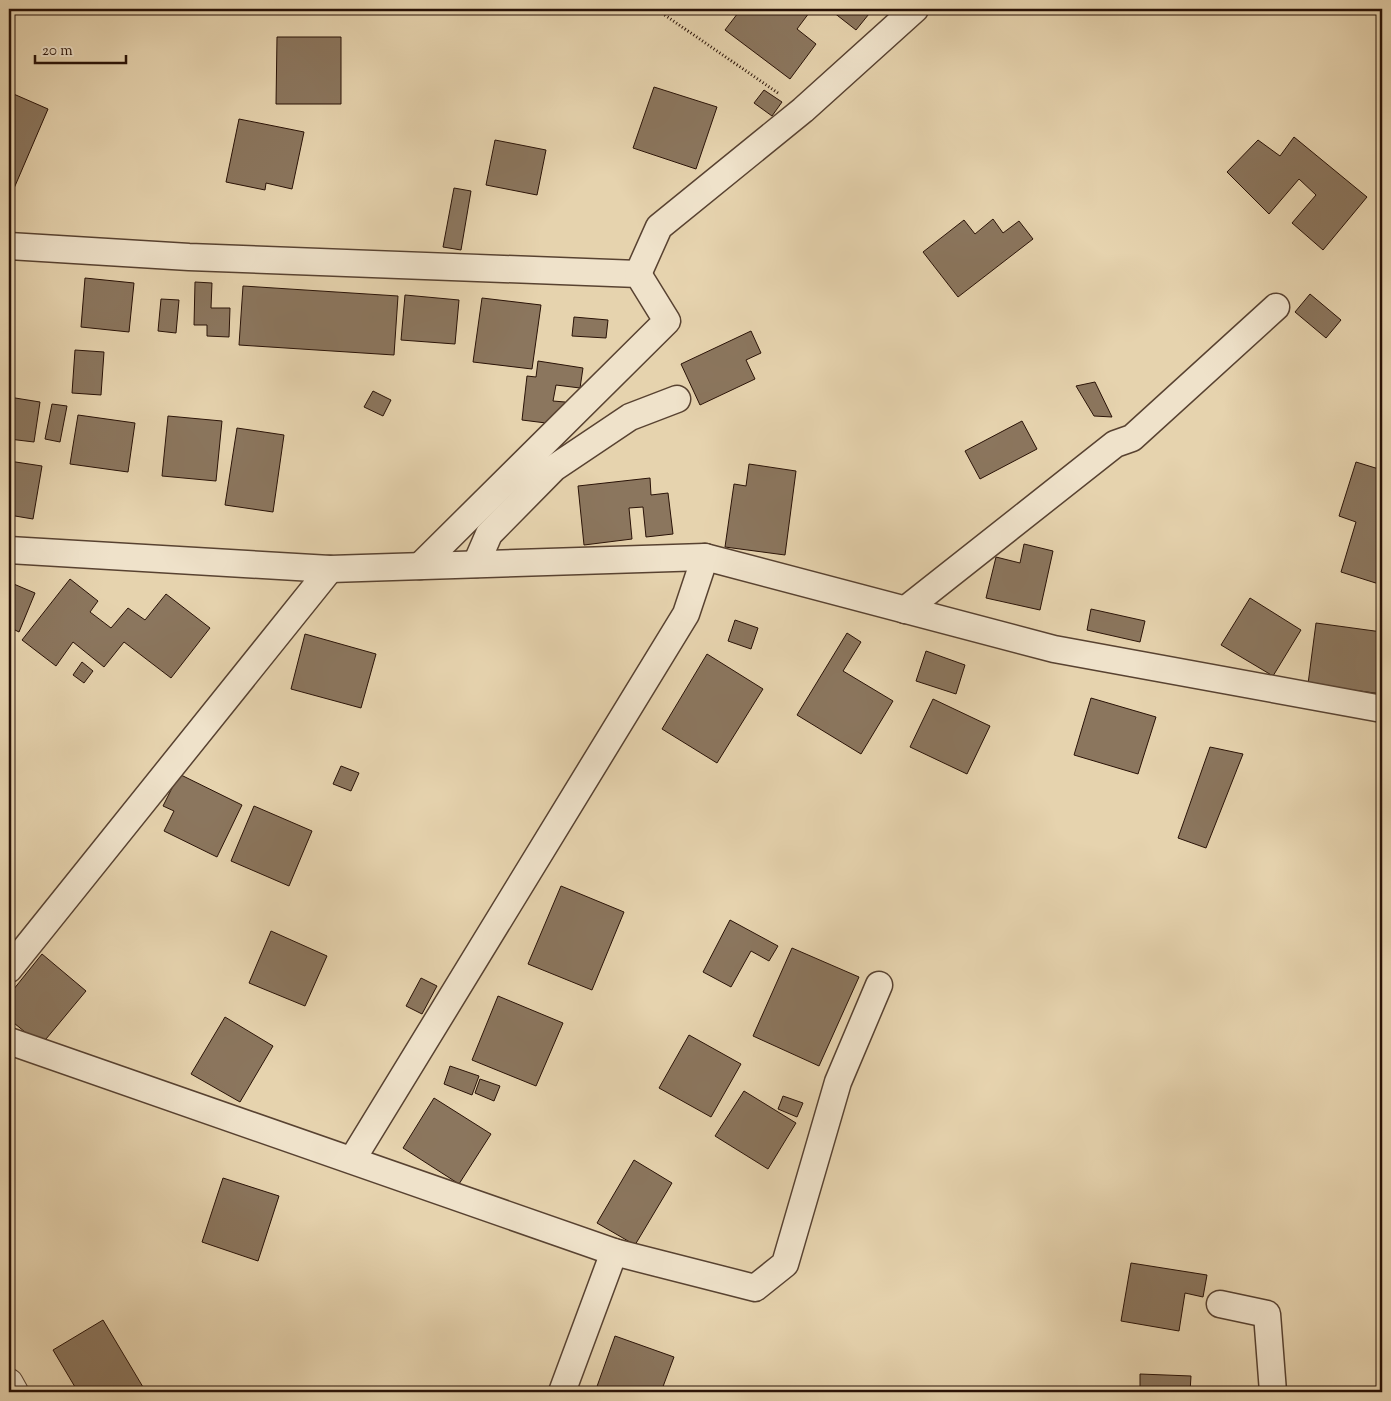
<svg xmlns="http://www.w3.org/2000/svg" width="1391" height="1401" font-family="'Sorts Mill Goudy',serif">
<style>
.building{fill:#8b765e;stroke:#291207}
.lines{fill:none;stroke-linecap:round;stroke-linejoin:round}
.minor-casing{stroke:#584231;stroke-width:29}
.tertiary-casing{stroke:#584231;stroke-width:30}
.path{stroke:#291207;stroke-width:3;stroke-dasharray:1 2.5;stroke-linecap:butt}
.minor{stroke:#efe2ca;stroke-width:26}
.tertiary{stroke:#efe2ca;stroke-width:28}
</style>
<rect width="100%" height="100%" fill="#e6d3ae"/>
<filter id="stains"><feTurbulence type="fractalNoise" baseFrequency=".004" numOctaves="4"/><feColorMatrix values="0 0 0 0 .2 0 0 0 0 .09 0 0 0 0 .02 0 0 0 .5 -.17"/></filter>
<radialGradient id="worn" r=".72"><stop offset=".6" stop-color="#630" stop-opacity="0"/><stop offset="1" stop-color="#630" stop-opacity=".3"/></radialGradient>
<!-- building -->
<g class="building">
<polygon points="741,9 812,9 797,29 816,44 790,79 725,30"/>
<polygon points="835,9 873,9 856,30 833,12"/>
<polygon points="277,37 341,37 341,104 276,104"/>
<polygon points="654,87 717,107 696,169 633,148"/>
<polygon points="764,90 782,102 772,116 754,103"/>
<polygon points="9,92 48,109 9,200"/>
<polygon points="239,119 304,132 292,189 266,183 265,190 226,182"/>
<polygon points="1294,137 1367,197 1323,250 1292,223 1316,195 1299,179 1269,214 1227,172 1258,140 1280,156"/>
<polygon points="495,140 546,150 537,195 486,185"/>
<polygon points="454,188 471,191 461,250 443,247"/>
<polygon points="993,219 1003,233 1019,221 1033,239 958,297 923,252 964,220 975,234"/>
<polygon points="85,278 134,283 129,332 81,327"/>
<polygon points="195,282 212,283 211,308 230,308 229,337 207,336 207,325 194,325"/>
<polygon points="243,286 398,296 394,355 239,345"/>
<polygon points="1310,294 1341,320 1326,338 1295,312"/>
<polygon points="405,295 459,300 455,344 401,340"/>
<polygon points="482,298 541,305 532,369 473,362"/>
<polygon points="161,299 179,300 176,333 158,331"/>
<polygon points="574,317 608,320 606,338 572,336"/>
<polygon points="751,331 761,353 746,360 755,379 700,405 681,364"/>
<polygon points="75,350 104,352 101,395 72,393"/>
<polygon points="538,361 583,368 580,388 556,385 553,401 565,402 562,425 522,420 527,376 536,377"/>
<polygon points="1095,382 1112,417 1094,416 1076,386"/>
<polygon points="373,391 391,400 383,416 364,407"/>
<polygon points="9,397 40,402 34,442 9,439"/>
<polygon points="52,404 67,406 60,442 45,439"/>
<polygon points="78,415 135,423 128,472 70,464"/>
<polygon points="168,416 222,421 216,481 162,476"/>
<polygon points="1022,421 1037,449 980,479 965,451"/>
<polygon points="237,428 284,435 273,512 225,505"/>
<polygon points="9,461 42,466 33,519 9,515"/>
<polygon points="1356,462 1382,470 1382,585 1341,572 1356,522 1339,516"/>
<polygon points="749,464 796,471 785,555 725,547 734,484 746,486"/>
<polygon points="650,478 651,495 668,493 673,534 646,537 643,507 629,508 632,539 584,545 578,486"/>
<polygon points="1024,544 1053,551 1040,610 986,598 996,557 1020,563"/>
<polygon points="70,579 98,601 90,612 111,628 128,608 145,620 166,594 210,628 171,678 124,642 104,667 73,642 56,666 22,640"/>
<polygon points="9,582 35,593 19,632 9,627"/>
<polygon points="1250,598 1301,630 1273,676 1221,645"/>
<polygon points="1091,609 1145,621 1140,642 1087,630"/>
<polygon points="735,620 758,628 751,649 728,641"/>
<polygon points="1316,623 1382,632 1382,694 1308,684"/>
<polygon points="847,633 861,642 843,671 893,701 861,754 797,715"/>
<polygon points="305,634 376,654 361,708 291,689"/>
<polygon points="926,651 965,665 956,694 916,681"/>
<polygon points="707,654 763,689 717,763 662,729"/>
<polygon points="82,662 93,671 84,683 73,675"/>
<polygon points="1091,698 1156,717 1138,774 1074,755"/>
<polygon points="933,699 990,726 967,774 910,747"/>
<polygon points="1210,747 1243,754 1206,848 1178,838"/>
<polygon points="341,766 359,773 351,791 333,784"/>
<polygon points="179,774 242,805 217,857 164,831 174,811 163,806"/>
<polygon points="254,806 312,831 289,886 231,861"/>
<polygon points="561,886 624,912 592,990 528,964"/>
<polygon points="730,920 778,946 769,961 751,951 731,987 703,972"/>
<polygon points="271,931 327,956 305,1006 249,983"/>
<polygon points="792,948 859,977 819,1066 753,1036"/>
<polygon points="42,954 86,991 41,1045 9,1019 9,995"/>
<polygon points="421,978 437,986 422,1014 406,1006"/>
<polygon points="498,996 563,1023 536,1086 472,1060"/>
<polygon points="225,1017 273,1046 240,1102 191,1074"/>
<polygon points="689,1035 741,1064 711,1117 659,1088"/>
<polygon points="450,1066 479,1076 472,1095 444,1084"/>
<polygon points="480,1079 500,1086 494,1101 475,1093"/>
<polygon points="744,1091 796,1123 768,1169 715,1136"/>
<polygon points="783,1096 803,1103 797,1117 778,1109"/>
<polygon points="434,1098 491,1134 459,1184 403,1148"/>
<polygon points="634,1160 672,1183 635,1245 597,1223"/>
<polygon points="223,1178 279,1196 258,1261 202,1242"/>
<polygon points="1131,1263 1207,1275 1203,1297 1185,1293 1179,1331 1121,1321"/>
<polygon points="103,1320 143,1387 135,1392 78,1392 53,1350"/>
<polygon points="615,1336 674,1357 661,1392 595,1392"/>
<polygon points="1140,1374 1191,1376 1190,1392 1140,1392"/>
</g>
<g class="lines">
<!-- minor casing -->
<g class="minor-casing">
<g id="minor">
<polyline points="9,246 189,257 638,274 667,321 420,566"/>
<polyline points="638,274 659,227 803,110 915,9"/>
<polyline points="9,550 330,569 9,969"/>
<polyline points="476,564 489,534 554,468 630,417 677,399"/>
<polyline points="330,569 705,557"/>
<polyline points="905,610 1115,444 1132,438 1276,307"/>
<polyline points="9,1041 614,1252 562,1392"/>
<polyline points="352,1160 686,614 705,557 1054,649 1382,709"/>
<polyline points="614,1252 755,1288 785,1264 838,1082 879,985"/>
<polyline points="1220,1304 1267,1314 1273,1392"/>
</g>
</g>
<!-- tertiary casing -->
<g class="tertiary-casing">
<polyline id="tertiary" points="9,1383 14,1392"/>
</g>
<!-- path -->
<polyline class="path" points="656,9 778,93"/>
<!-- minor -->
<use href="#minor" class="minor"/>
<!-- tertiary -->
<use href="#tertiary" class="tertiary"/>
</g>
<!-- margin -->
<rect width="1391" height="1401" fill="none" stroke="#e6d3ae" stroke-width="30"/>
<rect x="10" y="10" width="1371" height="1381" fill="none" stroke="#291207" stroke-width="2.5"/>
<rect x="15" y="15" width="1361" height="1371" fill="none" stroke="#291207"/>
<!-- scale -->
<path d="M35 55v8h91v-8" fill="none" stroke="#291207" stroke-width="2.5"/>
<text x="42" y="55" font-size="15" fill="#291207" stroke="#efe2ca" stroke-width="4" paint-order="stroke">20 m</text>
<rect width="100%" height="100%" filter="url(#stains)"/>
<rect width="100%" height="100%" fill="url(#worn)"/>
</svg>
